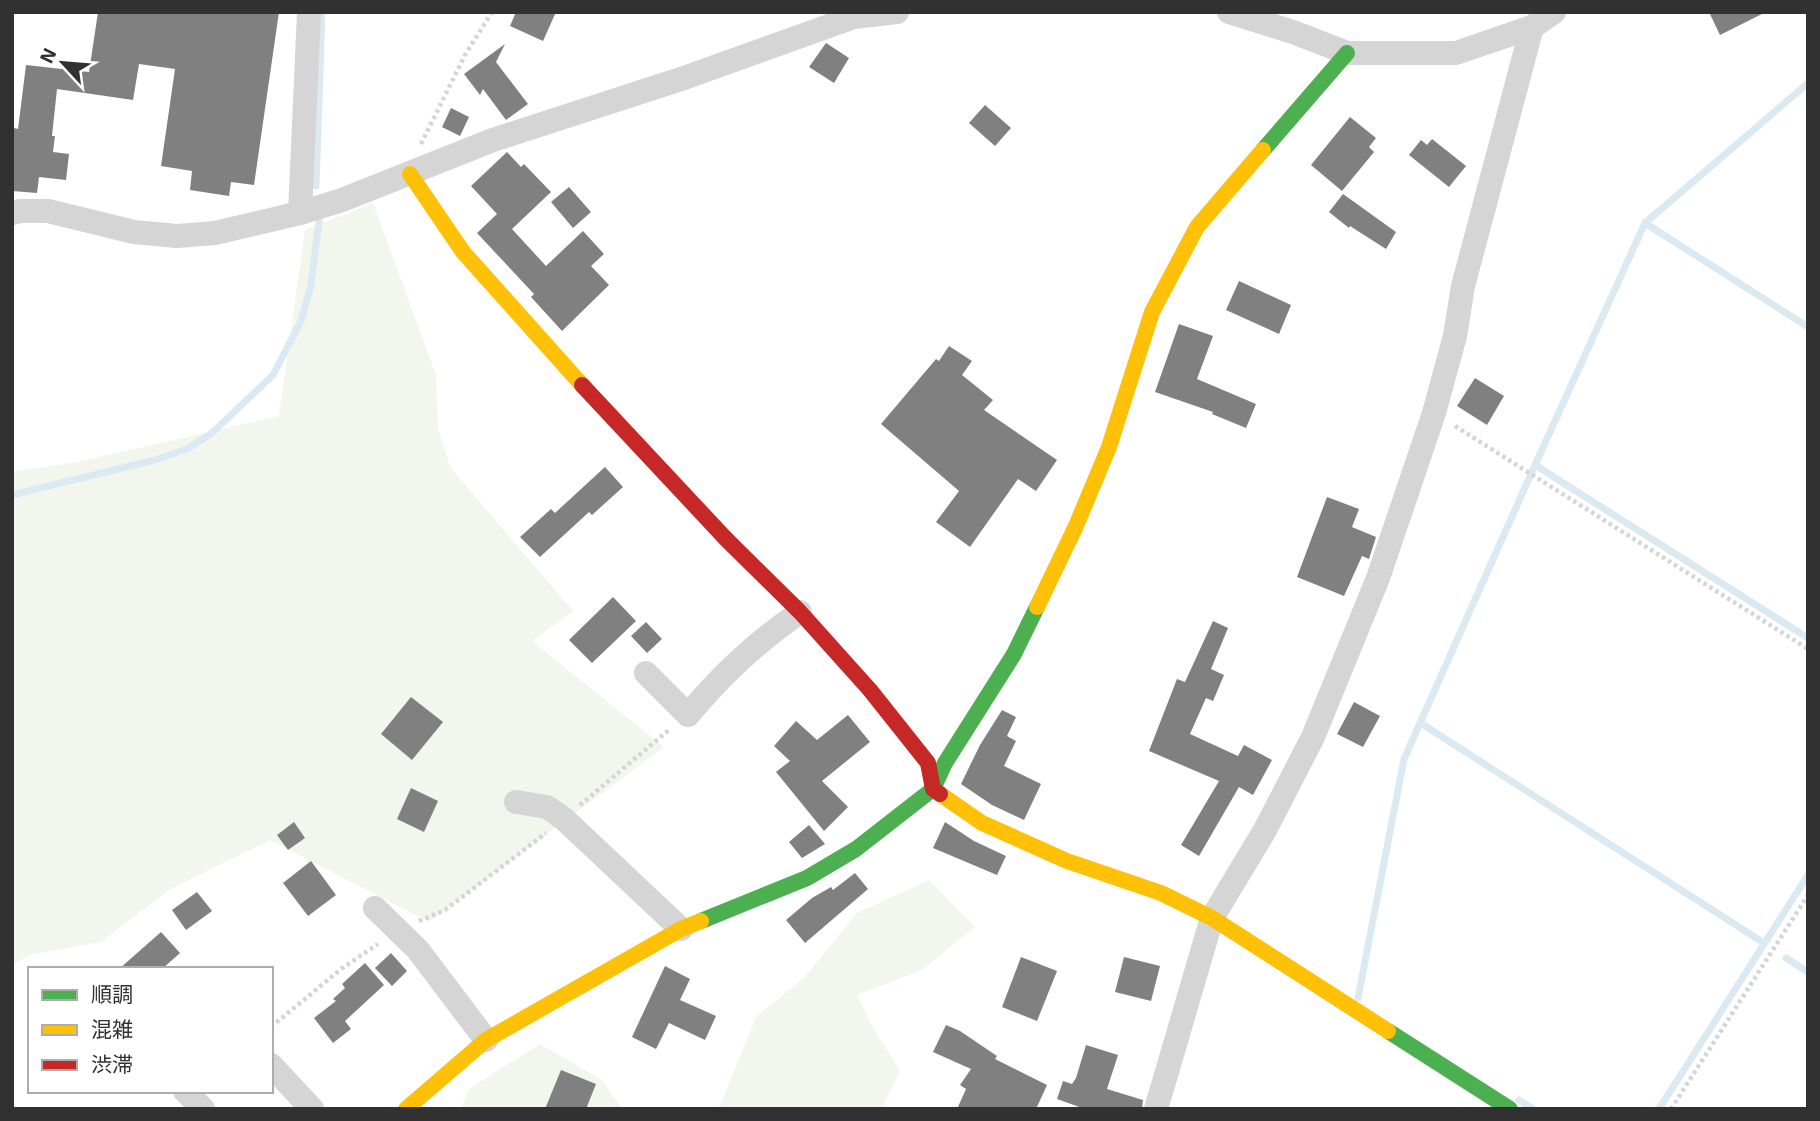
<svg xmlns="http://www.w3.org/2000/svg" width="1820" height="1121" font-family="'Exo 2','Noto Sans JP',sans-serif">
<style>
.green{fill:#f2f6ed}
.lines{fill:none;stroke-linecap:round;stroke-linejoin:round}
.stream{stroke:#dbeaf2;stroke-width:7}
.building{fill:#808080}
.path{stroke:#d5d5d5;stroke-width:4.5;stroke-dasharray:3.5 3.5;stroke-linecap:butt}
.street{stroke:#d5d5d5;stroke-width:24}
.fast{stroke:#4caf50;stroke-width:16}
.slow{stroke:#ffc107;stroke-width:16}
.jam{stroke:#c62828;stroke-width:16}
</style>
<rect width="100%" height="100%" fill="#fff"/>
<!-- green -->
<g class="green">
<polygon points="373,203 436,375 438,427 450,467 573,611 532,641 664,747 429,922 270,840 169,890 101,942 33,954 12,965 12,472 77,462 279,416 305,230"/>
<polygon points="929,880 975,927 922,970 857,995 873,1028 900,1070 882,1109 715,1109 720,1106 756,1017 804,978 857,913"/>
<polygon points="540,1044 603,1081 622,1109 461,1109 469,1089"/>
</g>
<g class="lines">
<!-- stream -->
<g class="stream">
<polyline points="316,186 322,12"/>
<polyline points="1645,223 1808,327"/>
<polyline points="1535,465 1808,638"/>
<polyline points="12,495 155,460 187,449 212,433 273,375 301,321 311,285 320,213"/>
<polyline points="1422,724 1764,943"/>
<polyline points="1786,958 1808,972"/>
<polyline points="1358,998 1404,759 1535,465 1645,223 1808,83"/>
<polyline points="1519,1100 1533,1109"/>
<polyline points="1659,1109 1808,875"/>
</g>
</g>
<!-- building -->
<g class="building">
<polygon points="98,12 279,12 254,185 231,182 229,196 190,190 192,171 161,166 175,69 139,64 133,100 57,89 52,136 55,136 53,152 69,154 66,180 39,177 37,193 12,191 12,140 14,128 18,129 26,65 89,72"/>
<polygon points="516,12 556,12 543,41 510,26"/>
<polygon points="1709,12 1766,12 1720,35"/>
<polygon points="826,43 849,58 834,83 809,67"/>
<polygon points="505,44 496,62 528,104 506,120 483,89 480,95 464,74"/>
<polygon points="985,105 1011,128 995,146 969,123"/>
<polygon points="451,108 469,117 460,136 442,127"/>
<polygon points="1350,117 1376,138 1369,147 1374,152 1342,191 1311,165"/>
<polygon points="1432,139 1466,166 1449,187 1409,155 1421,140 1427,145"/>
<polygon points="507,152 521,167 524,164 551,192 512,229 546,266 583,231 604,254 591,266 609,285 562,331 531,297 534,294 477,233 497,214 471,186"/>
<polygon points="569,187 591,212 573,228 551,202"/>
<polygon points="1343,194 1396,232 1386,249 1350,226 1349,228 1329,212"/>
<polygon points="1239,281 1291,305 1279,334 1226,310"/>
<polygon points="1179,324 1213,336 1197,379 1256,404 1246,428 1212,414 1213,412 1155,392"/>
<polygon points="949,346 972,361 962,375 993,400 984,410 1057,460 1036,491 1018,479 970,547 936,522 959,491 881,424 936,359 939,361"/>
<polygon points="1475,378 1504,396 1487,425 1457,406"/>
<polygon points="605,467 623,487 592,515 589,512 540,557 520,537 551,509 555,513"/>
<polygon points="1327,497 1359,509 1352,527 1376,537 1369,559 1362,556 1344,596 1297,577"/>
<polygon points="613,597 636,621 592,663 569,640"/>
<polygon points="1213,621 1228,628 1211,669 1224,675 1213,701 1206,698 1190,734 1238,756 1244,745 1272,760 1253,795 1239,787 1199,856 1181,845 1219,781 1149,751 1177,679 1185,682"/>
<polygon points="646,622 662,639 647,653 631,636"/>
<polygon points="411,697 443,722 412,760 381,734"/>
<polygon points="1354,702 1380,716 1363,747 1337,734"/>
<polygon points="1002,710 1016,717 1007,736 1016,741 1004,766 1041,784 1024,820 992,805 961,784 980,745"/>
<polygon points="848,715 870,742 822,781 848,807 824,831 776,772 790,761 774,746 796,721 817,740"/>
<polygon points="411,788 438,801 424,832 397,819"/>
<polygon points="294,822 305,838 288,850 277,835"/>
<polygon points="945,822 974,841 1006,856 997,875 933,848"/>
<polygon points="809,825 825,844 802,858 789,842"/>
<polygon points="311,861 336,895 308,916 283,883"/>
<polygon points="855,873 868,889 805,943 786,920 812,898 831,887 833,890"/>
<polygon points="197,892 212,911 186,930 172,910"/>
<polygon points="161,932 180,953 162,969 119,969"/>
<polygon points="391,953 407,971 392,986 375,968"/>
<polygon points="1021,957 1057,971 1037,1021 1002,1007"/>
<polygon points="1124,957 1160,966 1151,1001 1115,992"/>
<polygon points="365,963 384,985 345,1021 351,1029 333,1043 314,1018 336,1001 333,999 345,988 342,984"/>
<polygon points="665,966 690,979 680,1000 716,1016 705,1040 669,1023 656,1049 632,1037"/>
<polygon points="946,1025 960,1031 997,1056 995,1059 1047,1085 1036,1109 957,1109 966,1089 960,1085 971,1069 933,1052"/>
<polygon points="1086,1045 1118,1055 1107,1089 1143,1100 1142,1109 1085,1109 1057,1099 1063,1081 1072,1084 1076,1078"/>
<polygon points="561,1070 596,1084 586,1109 545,1109"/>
</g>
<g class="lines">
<!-- path -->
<g class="path">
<polyline points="421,144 465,55 492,12"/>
<polyline points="1455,426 1808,649"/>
<polyline points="580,805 670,729"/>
<polyline points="419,921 445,910 546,833"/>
<polyline points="271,1027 341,969 378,944"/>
<polyline points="1671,1109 1808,895"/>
</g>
<!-- street -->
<g class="street">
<polyline points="1229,12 1293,32 1347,53 1456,53 1532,27 1554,12"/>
<polyline points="12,213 20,211 48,211 134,232 177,236 215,233 300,213 342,200 493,140 684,78 854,17 897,12"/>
<polyline points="300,213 309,12"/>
<path d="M646,673L688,715C723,673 756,643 800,612"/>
<polyline points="516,802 547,807 564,819 681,929"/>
<polyline points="375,908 418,950 486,1040"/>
<polyline points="271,1065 312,1109"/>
<polyline points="185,1091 203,1109"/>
<polyline points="1156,1109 1212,918 1265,830 1313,737 1378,578 1434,413 1455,336 1463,286 1532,27"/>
</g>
<!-- fast -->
<g class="fast">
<polyline points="1263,150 1347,53"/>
<polyline points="701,921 807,878 856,849 933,789 945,763 1014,654 1037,607"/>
<polyline points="1388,1031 1510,1109"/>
</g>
<!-- slow -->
<g class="slow">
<polyline points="410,174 463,252 582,385"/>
<polyline points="1037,607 1076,526 1109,447 1152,312 1197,227 1263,150"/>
<polyline points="940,794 982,823 1067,861 1161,893 1212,918 1388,1031"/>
<polyline points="406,1109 486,1040 681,929 701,921"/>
</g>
<!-- jam -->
<polyline class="jam" points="582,385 726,539 800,612 870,690 928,763 933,789 940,794"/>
</g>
<!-- border -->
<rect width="1820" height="1121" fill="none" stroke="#313131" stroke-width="28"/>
<!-- legend -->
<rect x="28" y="967" width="245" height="126" fill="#ffffff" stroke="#adadad" stroke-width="2"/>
<rect x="42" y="990" width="35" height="10" fill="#4caf50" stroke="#adadad" stroke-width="2"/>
<text x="91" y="1002" font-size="21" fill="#313131">順調</text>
<rect x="42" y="1025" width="35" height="10" fill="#ffc107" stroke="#adadad" stroke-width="2"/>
<text x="91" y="1037" font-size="21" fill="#313131">混雑</text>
<rect x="42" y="1060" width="35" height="10" fill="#c62828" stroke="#adadad" stroke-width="2"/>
<text x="91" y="1072" font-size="21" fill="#313131">渋滞</text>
<!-- north arrow -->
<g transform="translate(63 63) rotate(296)" stroke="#ffffff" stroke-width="5" paint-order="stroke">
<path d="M0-5L12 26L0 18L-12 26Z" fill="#313131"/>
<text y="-10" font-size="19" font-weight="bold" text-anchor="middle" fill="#313131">N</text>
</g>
</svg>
